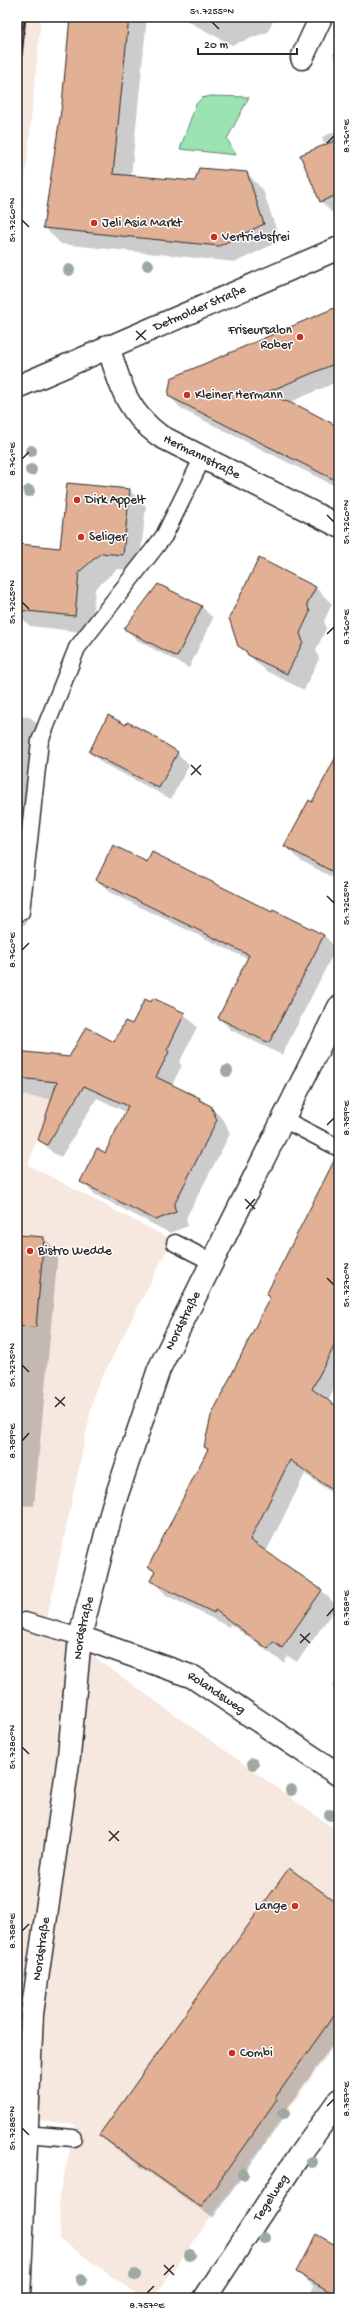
<svg xmlns="http://www.w3.org/2000/svg" width="356" height="2315" font-family="'Gochi Hand',sans-serif">
<style>
.built{fill:#f6e7df}
.green{fill:#9be3b2;stroke:#63876e}
.shadow{fill:#0003}
.building{fill:#e2b094;stroke:#2b2b2b}
.lines{fill:none;stroke-linecap:round;stroke-linejoin:round}
.lane-casing{stroke:#2b2b2b;stroke-width:19}
.street-casing{stroke:#2b2b2b;stroke-width:25}
.secondary-casing{stroke:#2b2b2b;stroke-width:25}
.lane{stroke:#fff;stroke-width:16}
.street{stroke:#fff;stroke-width:22}
.secondary{stroke:#fff;stroke-width:22}
.rail{stroke:#2b2b2b;stroke-width:3}
.tree{fill:#9da9a1}
.ticks{fill:none;stroke:#2b2b2b;stroke-width:1.5}
.poi-dot{fill:#c8321e;stroke:#fff;stroke-width:1.5}
.labels{text-anchor:middle;dominant-baseline:central;stroke-width:3;stroke-linejoin:round;paint-order:stroke}
.poi-label{font-size:13px;fill:#2b2b2b;stroke:#fff;text-anchor:start}
.street-label{font-size:13px;fill:#2b2b2b;stroke:#fff}
.neatline{fill:none;stroke:#2b2b2b;stroke-width:1.5}
.ticks-label{font-size:10px;text-anchor:middle;fill:#2b2b2b}
</style>
<rect width="100%" height="100%" fill="#fff"/>
<filter id="ink" filterUnits="userSpaceOnUse"><feTurbulence type="fractalNoise" baseFrequency=".025" numOctaves="2"/><feDisplacementMap in="SourceGraphic" scale="8" xChannelSelector="R" yChannelSelector="G"/><feConvolveMatrix kernelMatrix="1 2 1 2 8 2 1 2 1" color-interpolation-filters="sRGB"/></filter>
<g filter="url(#ink)">
<!-- built -->
<g class="built">
<polygon points="17,17 41,17 17,266"/>
<polygon points="17,1095 52,1098 28,1165 172,1240 95,1391 46,1623 339,1832 339,2039 153,2298 142,2298 60,2239 59,2195 76,2125 17,2117"/>
</g>
<!-- green -->
<polygon class="green" points="211,96 249,97 227,139 236,155 180,149 196,104 202,98"/>
<!-- shadow -->
<g class="shadow">
<polygon points="71,17 147,17 131,177 196,182 247,173 263,190 280,241 236,262 61,244 44,227 62,105"/>
<polygon points="180,17 275,17 268,32 232,45"/>
<polygon points="339,47 339,69 333,54"/>
<polygon points="339,130 339,210 332,213 321,201 326,146 322,137"/>
<polygon points="339,307 339,381 288,403 339,428 339,488 183,410 169,396"/>
<polygon points="129,490 146,506 139,571 117,569 95,589 91,633 30,626 17,613 20,545 61,549"/>
<polygon points="158,586 202,607 213,618 189,668 137,640 126,629"/>
<polygon points="316,588 332,604 324,621 326,629 316,650 319,659 304,690 266,671 238,645"/>
<polygon points="17,716 30,717 44,731 26,925 17,924"/>
<polygon points="90,752 177,753 189,765 171,799 102,763"/>
<polygon points="339,760 339,881 300,860 286,846"/>
<polygon points="148,864 324,935 336,948 282,1055 231,1030 219,1018 248,959 109,892 97,880"/>
<polygon points="184,1014 197,1027 179,1063 182,1065 172,1085 200,1098 210,1107 224,1120 230,1134 186,1218 188,1226 170,1233 94,1194 81,1181 106,1154 126,1112 97,1098 61,1157 53,1153 40,1140 53,1099 17,1095 17,1049 20,1052 70,1058 115,1044 133,1026"/>
<polygon points="339,1158 339,1380 328,1402 339,1409 339,1498 305,1474 266,1552 322,1591 337,1606 297,1662 288,1656 284,1663 230,1624 229,1627 166,1595 152,1580 155,1573 149,1567 208,1450 205,1447 270,1298 267,1295"/>
<polygon points="17,1236 44,1238 58,1252 34,1506 17,1505"/>
<polygon points="339,1676 339,1692 332,1686"/>
<polygon points="339,1905 339,2036 286,2110 288,2112 213,2218 112,2146 100,2135"/>
<polygon points="339,2193 339,2208 335,2199"/>
<polygon points="339,2248 339,2298 307,2298 314,2287 298,2272"/>
</g>
<!-- building -->
<g class="building">
<polygon points="70,17 129,17 113,174 195,181 199,168 247,172 264,224 219,246 43,228 62,104"/>
<polygon points="339,139 339,194 320,202 300,155"/>
<polygon points="339,306 339,362 265,393 301,407 339,427 339,482 168,396 171,378"/>
<polygon points="67,483 130,489 123,555 101,553 79,572 75,616 17,610 19,544 60,548"/>
<polygon points="259,558 316,587 307,604 310,612 300,633 303,642 287,674 248,655 246,651 238,646 229,618"/>
<polygon points="158,584 202,606 177,657 124,629"/>
<polygon points="108,715 126,725 127,722 145,731 178,752 159,788 89,752"/>
<polygon points="339,751 339,875 284,846 309,800 312,802"/>
<polygon points="113,845 147,862 152,852 272,912 273,910 324,935 269,1043 218,1018 249,955 96,880"/>
<polygon points="153,998 185,1013 167,1050 169,1052 156,1077 200,1098 199,1100 211,1106 217,1120 174,1205 176,1212 156,1220 80,1182 97,1148 105,1153 128,1106 84,1086 47,1145 38,1140 57,1082 17,1078 17,1051 69,1057 86,1027 114,1042 125,1021 132,1024 145,999 151,1002"/>
<polygon points="336,1157 339,1157 339,1337 312,1389 339,1408 339,1495 290,1460 250,1540 322,1590 282,1648 273,1642 268,1649 215,1610 214,1613 150,1581 155,1571 148,1567 208,1449 204,1447 211,1416 270,1297 266,1295"/>
<polygon points="17,1235 44,1237 36,1327 17,1326"/>
<polygon points="289,1868 339,1904 339,2008 275,2098 277,2099 201,2207 99,2135"/>
<polygon points="316,2234 339,2247 339,2297 296,2272"/>
</g>
<g class="lines">
<!-- lane casing -->
<g class="lane-casing">
<g id="lane">
<polyline points="21,912 40,741 77,648 164,536 203,457"/>
<polyline points="283,1119 339,1148"/>
<polyline points="175,1243 212,1262"/>
<polyline points="25,1621 80,1637"/>
<polyline points="25,2134 73,2138"/>
</g>
</g>
<!-- street casing -->
<g class="street-casing">
<g id="street">
<polyline points="302,58 321,17"/>
<path id="s1" d="M108,346C121,386 125,410 160,436L339,526"/>
<path id="s2" d="M80,1637L193,1677L339,1775"/>
<path id="s3" d="M205,2298L298,2157L339,2100"/>
</g>
</g>
<!-- secondary casing -->
<g class="secondary-casing">
<g id="secondary">
<path id="s4" d="M17,387L339,248"/>
<path id="s5" d="M19,2298L32,2014L69,1756L80,1637L113,1506L159,1369L339,1007"/>
</g>
</g>
<!-- lane -->
<use href="#lane" class="lane"/>
<!-- street -->
<use href="#street" class="street"/>
<!-- secondary -->
<use href="#secondary" class="secondary"/>
<!-- rail -->
<polyline class="rail" points="17,97 25,17"/>
</g>
<!-- trees -->
<g class="tree">
<circle cx="148" cy="265" r="6"/>
<circle cx="69" cy="270" r="6"/>
<circle cx="31" cy="451" r="6"/>
<circle cx="31" cy="470" r="6"/>
<circle cx="29" cy="491" r="6"/>
<circle cx="227" cy="1071" r="6"/>
<circle cx="253" cy="1764" r="6"/>
<circle cx="291" cy="1790" r="6"/>
<circle cx="330" cy="1815" r="6"/>
<circle cx="284" cy="2113" r="6"/>
<circle cx="312" cy="2162" r="6"/>
<circle cx="243" cy="2174" r="6"/>
<circle cx="264" cy="2238" r="6"/>
<circle cx="190" cy="2255" r="6"/>
<circle cx="135" cy="2275" r="6"/>
<circle cx="81" cy="2280" r="6"/>
</g>
</g>
<!-- ticks -->
<path class="ticks" d="M212,22L219,29M327,143L334,136M22,220L29,227M136,331L146,340M136,340L146,330M22,459L29,452M327,515L334,522M22,602L29,609M327,634L334,627M191,765L201,775M191,775L201,765M327,896L334,903M22,950L29,943M327,1125L334,1118M245,1199L255,1209M246,1209L255,1199M327,1278L334,1285M22,1365L29,1372M55,1397L65,1406M55,1407L65,1397M22,1441L29,1433M327,1616L334,1608M300,1634L310,1643M300,1643L310,1633M22,1747L29,1754M109,1831L119,1841M109,1841L119,1831M22,1931L29,1924M327,2106L334,2099M22,2128L29,2135M164,2265L174,2275M164,2275L174,2265M147,2293L154,2286"/>
<!-- markers -->
<g class="poi-dot">
<circle cx="94" cy="223" r="4"/>
<circle cx="214" cy="237" r="4"/>
<circle cx="300" cy="337" r="4"/>
<circle cx="187" cy="395" r="4"/>
<circle cx="77" cy="500" r="4"/>
<circle cx="81" cy="537" r="4"/>
<circle cx="30" cy="1251" r="4"/>
<circle cx="295" cy="1906" r="4"/>
<circle cx="232" cy="2053" r="4"/>
</g>
<g class="labels">
<!-- poi labels -->
<g class="poi-label">
<text x="102" y="223">Jeli Asia Markt</text>
<text x="222" y="237">Vertriebsfrei</text>
<text x="292" y="330" text-anchor="end">Friseursalon<tspan x="292" dy="15">Rober</tspan></text>
<text x="195" y="395">Kleiner Hermann</text>
<text x="85" y="500">Dirk Appelt</text>
<text x="89" y="537">Seliger</text>
<text x="38" y="1251">Bistro Wedde</text>
<text x="287" y="1906" text-anchor="end">Lange</text>
<text x="240" y="2053">Combi</text>
</g>
<!-- street labels -->
<g class="street-label">
<text stroke="none"><textPath href="#s4" startOffset="199">Detmolder Straße</textPath></text>
<text stroke="none"><textPath href="#s1" startOffset="153">Hermannstraße</textPath></text>
<text stroke="none"><textPath href="#s5" startOffset="998">Nordstraße</textPath></text>
<text stroke="none"><textPath href="#s5" startOffset="674">Nordstraße</textPath></text>
<text stroke="none"><textPath href="#s2" startOffset="148">Rolandsweg</textPath></text>
<text stroke="none"><textPath href="#s5" startOffset="350">Nordstraße</textPath></text>
<text stroke="none"><textPath href="#s3" startOffset="120">Tegelweg</textPath></text>
</g>
</g>
<!-- margin -->
<rect width="356" height="2315" fill="none" stroke="#fff" stroke-width="44"/>
<!-- scale -->
<path d="M198 48v6h99v-6" fill="none" stroke="#2b2b2b" stroke-width="2"/>
<text x="204" y="48" font-size="12" fill="#2b2b2b" stroke="#ffffff" stroke-width="3" paint-order="stroke">20 m</text>
<rect x="22" y="22" width="312" height="2271" class="neatline"/>
<g class="ticks-label">
<text x="212" y="14">51.7255°N</text>
<text transform="translate(345 136) rotate(-90)" y="4">8.761°E</text>
<text transform="translate(11 220) rotate(-90)" y="4">51.7260°N</text>
<text transform="translate(11 459) rotate(-90)" y="4">8.761°E</text>
<text transform="translate(345 522) rotate(-90)" y="4">51.7260°N</text>
<text transform="translate(11 602) rotate(-90)" y="4">51.7265°N</text>
<text transform="translate(345 627) rotate(-90)" y="4">8.760°E</text>
<text transform="translate(345 903) rotate(-90)" y="4">51.7265°N</text>
<text transform="translate(11 950) rotate(-90)" y="4">8.760°E</text>
<text transform="translate(345 1118) rotate(-90)" y="4">8.759°E</text>
<text transform="translate(345 1285) rotate(-90)" y="4">51.7270°N</text>
<text transform="translate(11 1365) rotate(-90)" y="4">51.7275°N</text>
<text transform="translate(11 1441) rotate(-90)" y="4">8.759°E</text>
<text transform="translate(345 1608) rotate(-90)" y="4">8.758°E</text>
<text transform="translate(11 1747) rotate(-90)" y="4">51.7280°N</text>
<text transform="translate(11 1931) rotate(-90)" y="4">8.758°E</text>
<text transform="translate(345 2099) rotate(-90)" y="4">8.757°E</text>
<text transform="translate(11 2128) rotate(-90)" y="4">51.7285°N</text>
<text x="147" y="2308">8.757°E</text>
</g>
</svg>
